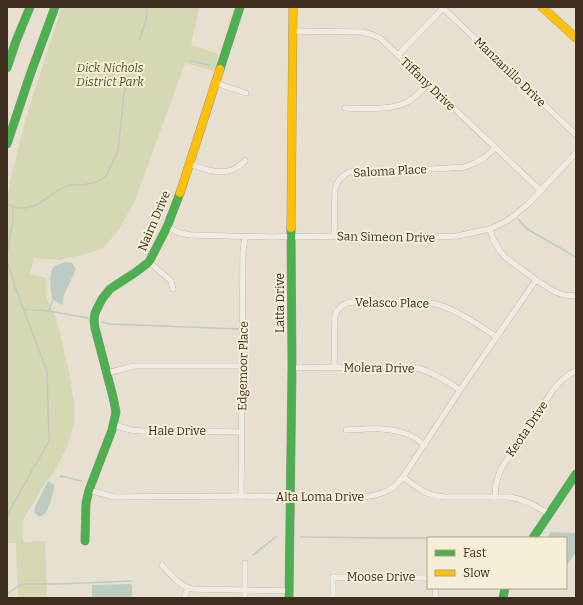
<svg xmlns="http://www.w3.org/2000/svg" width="583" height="605" font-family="Bitter,serif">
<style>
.green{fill:#d6d7b3}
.water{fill:#bcccc2}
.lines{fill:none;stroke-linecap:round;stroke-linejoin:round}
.stream{stroke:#bcccc2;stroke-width:1.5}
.street-casing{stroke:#ada599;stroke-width:6}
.fast-casing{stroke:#9c958a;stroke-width:9}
.slow-casing{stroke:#9c958a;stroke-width:9}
.street{stroke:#efebe3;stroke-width:5.5}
.fast{stroke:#4caf50;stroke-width:8}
.slow{stroke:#ffc107;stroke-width:8}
.labels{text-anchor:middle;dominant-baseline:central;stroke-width:4;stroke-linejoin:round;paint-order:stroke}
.park-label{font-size:12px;font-style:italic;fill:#4d5a26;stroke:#f7eed8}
.street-label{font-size:12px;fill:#3d2e20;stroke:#f7eed8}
</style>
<rect width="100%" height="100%" fill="#e7e0d1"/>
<!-- green -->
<polygon class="green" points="62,7 199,7 191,45 219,54 214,71 185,63 134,203 119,229 105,247 86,254 59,260 34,258 30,274 47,278 46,287 47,299 56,318 69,371 74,403 74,423 67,447 54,472 44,485 23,520 23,542 45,541 47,598 18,598 16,543 7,543 7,201 11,176 28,111"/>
<!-- water -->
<g class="water">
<path d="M66,262L72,263L76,269L71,280L64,295L62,305L52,299C51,289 47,270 56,265C59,264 63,263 66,262Z"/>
<polygon points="48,481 55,485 50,504 45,514 39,517 34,512 35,507"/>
<polygon points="551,532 576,533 576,552 566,567 566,538 547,538"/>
<polygon points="130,584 132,586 132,596 131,598 92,598 92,585"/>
</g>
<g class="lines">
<!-- stream -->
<g class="stream">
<polyline points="140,39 146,19 147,7"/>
<polyline points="192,60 192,61 210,65"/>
<polyline points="7,204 18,208 25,208 33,206 41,202 57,191 67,186 72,185 83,185 97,182 106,176 118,151 124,93 134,58"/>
<polyline points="518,219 527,229 574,256 576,257"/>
<polyline points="7,255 13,219 13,206"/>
<polyline points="7,261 17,292 47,371 49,441 7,515"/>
<polyline points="24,309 49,311 88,318"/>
<polyline points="49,311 53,299"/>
<polyline points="102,322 110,324 239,329"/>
<polyline points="60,477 61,476 81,481"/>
<polyline points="301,537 390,538 499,538"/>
<polyline points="253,555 277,536"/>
<polyline points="7,594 17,587 23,584 57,584 132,581"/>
</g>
<!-- street casing -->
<g class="street-casing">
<g id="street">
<polyline points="443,8 576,135"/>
<polyline points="292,31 362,32 370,34 380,38 541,191"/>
<polyline points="398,55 444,7"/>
<polyline points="215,83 246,93"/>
<path d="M345,108C364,108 390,111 407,102C415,98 421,90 428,84"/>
<path d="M189,164C203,168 217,175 232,170C237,168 241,164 245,161"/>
<polyline points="167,227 180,233 191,235 270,237 334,236 435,237 457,236 471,233 490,229 505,222 515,215 528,204 576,153"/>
<polyline points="490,229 493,239 500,251 505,257 536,280 555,292 564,295 576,296"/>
<path d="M334,236L335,189C337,181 341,176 349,172L401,171L465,167L475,163L484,158L495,148"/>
<polyline points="149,262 171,281 173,289"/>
<path d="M334,367L335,315C338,308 342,304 350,302L431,303C456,308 476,324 497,337"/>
<path d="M292,368L334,367L417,368C433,372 447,381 460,390"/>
<polyline points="107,373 134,366 243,366"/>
<polyline points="114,425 131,430 143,431 242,432"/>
<path d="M346,430C366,429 390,426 409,435C415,437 420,442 425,445"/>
<path d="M403,477C419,489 425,495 445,497H510C526,500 536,506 549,514"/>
<path d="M89,490L114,497L241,496L360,497C378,496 392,492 403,477L460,390L536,280"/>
<polyline points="241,496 243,251 245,237"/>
<path d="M495,497C495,486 497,477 502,467L553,390C560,381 566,375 576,371"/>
<polyline points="245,563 245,598"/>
<path d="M162,565C170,574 180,586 192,589L289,591"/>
<polyline points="184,598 188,588"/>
<polyline points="333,598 333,577 428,578"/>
<polyline points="435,598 436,588"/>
</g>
</g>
<!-- fast casing -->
<g class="fast-casing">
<g id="fast">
<polyline points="7,68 16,41 30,7"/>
<polyline points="220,69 240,7"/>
<polyline points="7,144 30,75 55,7"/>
<polyline points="533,538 576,474"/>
<polyline points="85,541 86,503 89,490 112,430 116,412 113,397 95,328 94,320 95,313 102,299 110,289 136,272 149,262 167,227 180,193"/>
<polyline points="289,598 292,368 291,228"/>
<polyline points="503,598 505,588"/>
</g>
</g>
<!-- slow casing -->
<g class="slow-casing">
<g id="slow">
<polyline points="542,7 576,38"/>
<polyline points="180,193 220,69"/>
<polyline points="291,228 293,7"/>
</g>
</g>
<!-- street -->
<use href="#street" class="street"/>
<!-- fast -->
<use href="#fast" class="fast"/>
<!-- slow -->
<use href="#slow" class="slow"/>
</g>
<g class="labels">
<!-- park labels -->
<g class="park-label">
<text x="110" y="68">Dick Nichols<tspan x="110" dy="14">District Park</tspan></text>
</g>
<!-- street labels -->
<g class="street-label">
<text transform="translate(510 72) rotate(44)">Manzanillo Drive</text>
<text transform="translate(428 84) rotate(44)">Tiffany Drive</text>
<text transform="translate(390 171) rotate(-3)">Saloma Place</text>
<text transform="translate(154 221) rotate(-67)">Nairn Drive</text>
<text transform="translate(386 237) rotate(1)">San Simeon Drive</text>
<text transform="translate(280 303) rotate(-90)">Latta Drive</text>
<text transform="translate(392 303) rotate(1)">Velasco Place</text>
<text transform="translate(243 366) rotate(-89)">Edgemoor Place</text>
<text transform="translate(379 368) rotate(1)">Molera Drive</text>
<text transform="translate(527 429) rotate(-56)">Keota Drive</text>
<text x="177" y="431">Hale Drive</text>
<text x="320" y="497">Alta Loma Drive</text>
<text x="381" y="577">Moose Drive</text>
</g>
</g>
<!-- border -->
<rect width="583" height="605" fill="none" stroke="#3d2e20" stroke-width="16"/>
<!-- legend -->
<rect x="427" y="537" width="140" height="52" fill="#f7eed8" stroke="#ada18e"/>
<rect x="435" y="550" width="20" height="6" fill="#4caf50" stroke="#ada18e"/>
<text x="463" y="557" font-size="12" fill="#3d2e20">Fast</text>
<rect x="435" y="570" width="20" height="6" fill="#ffc107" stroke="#ada18e"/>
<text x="463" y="577" font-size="12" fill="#3d2e20">Slow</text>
</svg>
